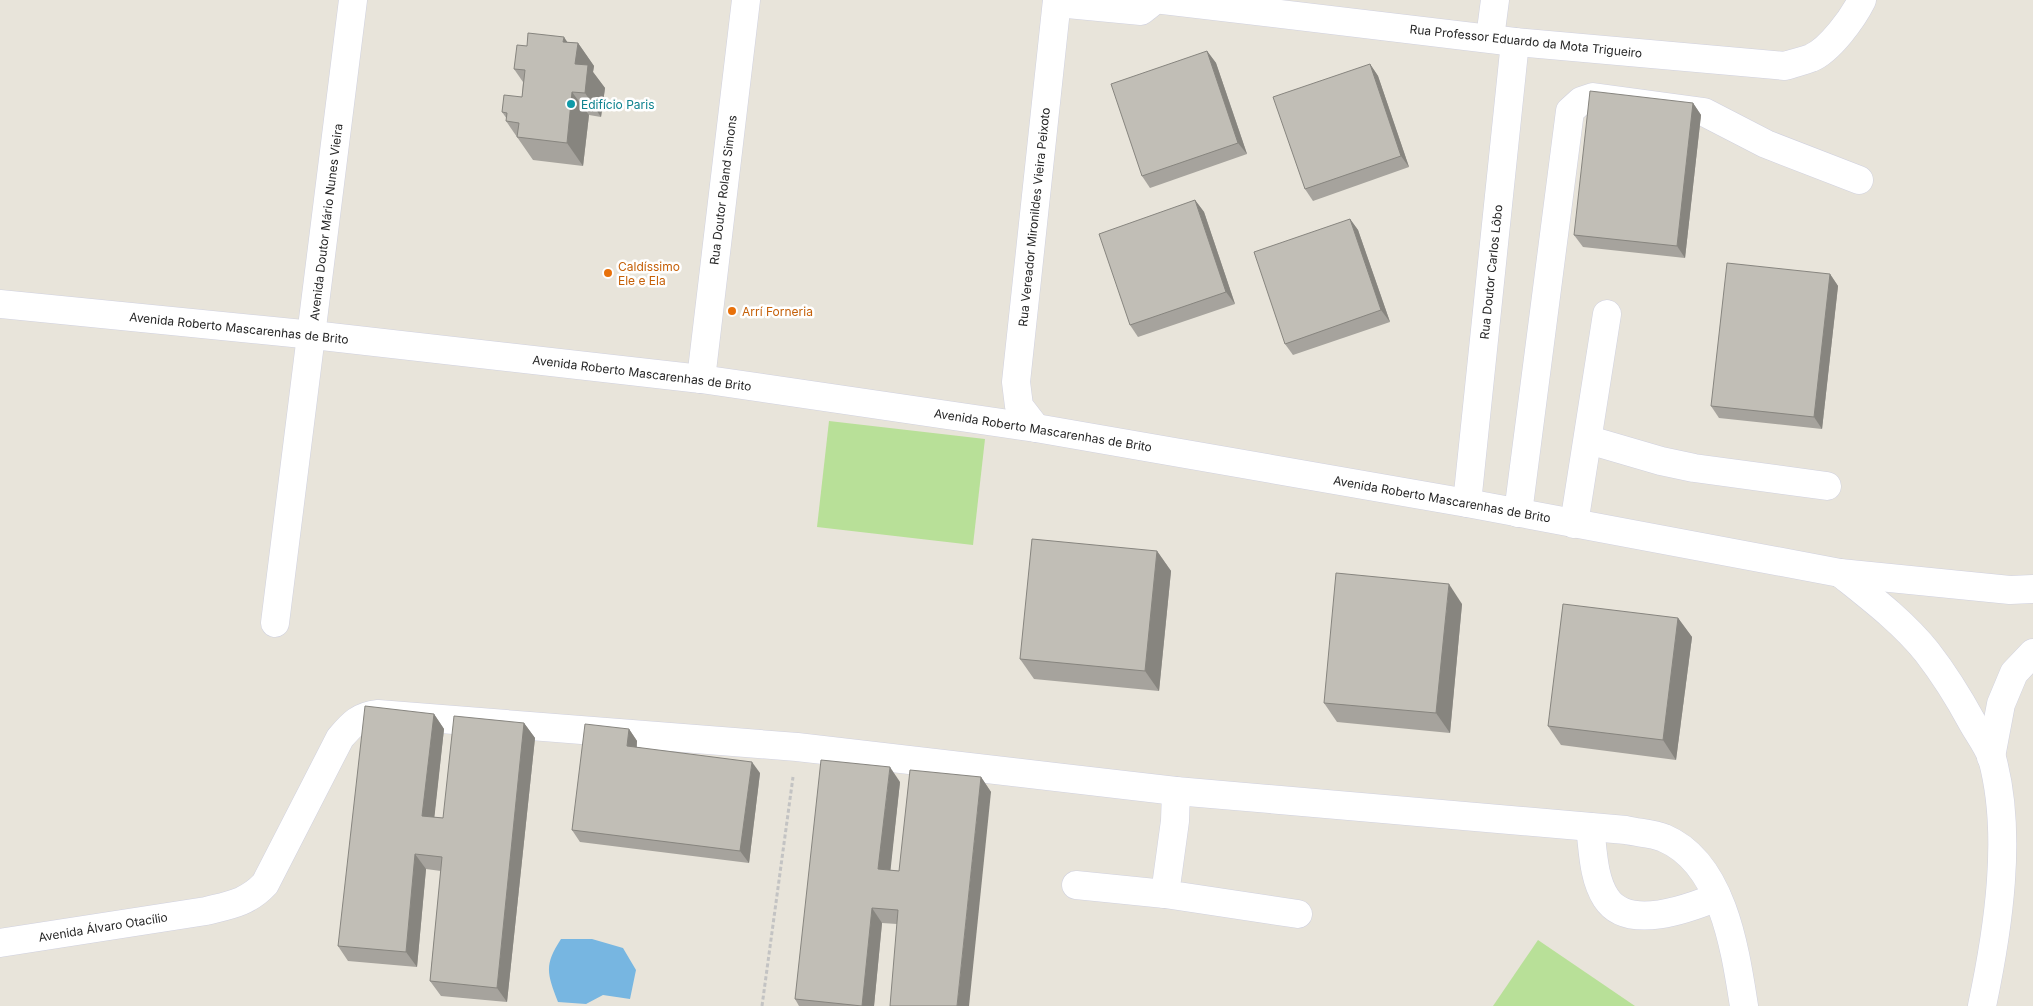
<svg xmlns="http://www.w3.org/2000/svg" width="2033" height="1006" font-family="Inter,sans-serif">
<style>
.pitch{fill:#b8e098}
.water{fill:#77b6e1}
.lines{fill:none;stroke-linecap:round;stroke-linejoin:round}
.minor-casing{stroke:#d0d1df;stroke-width:29}
.path{stroke:#c3c3c3;stroke-width:3;stroke-dasharray:4 2.5;stroke-linecap:butt}
.minor{stroke:#fff;stroke-width:28}
.wall{fill:#a6a39d}
.shaded-wall{fill:#87857f}
.building{fill:#c1beb6;stroke:#87857f}
.culture-dot{fill:#0f9aa8;stroke:#fff;stroke-width:2}
.food-dot{fill:#e8710a;stroke:#fff;stroke-width:2}
.labels{text-anchor:middle;dominant-baseline:central;stroke-width:5;stroke-linejoin:round;paint-order:stroke}
.street-label{font-size:12px;fill:#272727;stroke:#fff}
.culture-label{font-size:12px;fill:#0d838f;stroke:#fff;text-anchor:start}
.food-label{font-size:12px;fill:#c56008;stroke:#fff;text-anchor:start}
</style>
<rect width="100%" height="100%" fill="#e8e4da"/>
<!-- pitch -->
<g class="pitch">
<polygon points="829,421 985,439 973,545 817,527"/>
<polygon points="1538,940 1635,1006 1493,1006"/>
</g>
<!-- water -->
<path class="water" d="M561,939H592L623,948L636,970L630,999L603,995L586,1004L558,1002C547,973 544,965 561,939Z"/>
<g class="lines">
<!-- minor casing -->
<g class="minor-casing">
<g id="minor">
<path d="M1163,0L1515,42L1785,66C1794,63 1803,61 1811,58C1830,50 1853,18 1862,0"/>
<polyline points="1057,3 1141,11 1155,0"/>
<polyline points="1490,38 1495,0"/>
<polyline points="0,304 313,335 701,379 1036,428 1467,503 1840,573 2010,590 2033,589"/>
<polyline points="701,379 746,0"/>
<polyline points="1036,428 1019,406 1016,382 1057,0"/>
<polyline points="1589,440 1661,461 1694,468 1827,486"/>
<polyline points="1467,503 1515,42"/>
<polyline points="1518,513 1570,111 1581,101 1593,97 1704,112 1766,144 1859,180"/>
<polyline points="1574,524 1607,314"/>
<path d="M1840,573C1870,597 1903,622 1927,652C1944,674 1959,698 1972,722C1978,733 1988,746 1992,758C2013,834 1998,930 1982,1006"/>
<polyline points="275,623 353,0"/>
<polyline points="1991,757 2001,704 2014,673 2033,653"/>
<polyline points="1176,791 1175,821 1165,894 1298,914"/>
<path d="M1590,827C1593,850 1593,878 1606,898C1628,932 1690,908 1717,897"/>
<polyline points="1076,885 1165,894"/>
<path d="M0,943L206,911C230,905 247,903 265,884L340,738C352,724 359,716 378,714L797,747L1176,791L1626,830C1638,833 1653,833 1664,838C1723,863 1735,949 1744,1006"/>
</g>
</g>
<!-- path -->
<polyline class="path" points="762,1006 793,777"/>
<!-- minor -->
<use href="#minor" class="minor"/>
</g>
<!-- wall -->
<g class="wall">
<polygon points="568,42 578,43 594,66 593,72 605,88 601,117 589,115 583,166 533,160 506,121 507,119 502,112 522,97 523,82 514,69 527,46"/>
<polygon points="1207,51 1216,63 1247,154 1150,188 1142,176"/>
<polygon points="1370,64 1378,76 1409,167 1313,201 1305,189"/>
<polygon points="1693,103 1701,115 1685,258 1583,247 1574,235"/>
<polygon points="1195,200 1204,212 1235,304 1138,337 1130,325"/>
<polygon points="1350,219 1358,230 1390,322 1293,355 1285,344"/>
<polygon points="1830,274 1838,286 1822,429 1719,418 1711,406"/>
<polygon points="1157,551 1171,571 1159,691 1034,679 1020,659"/>
<polygon points="1462,604 1450,733 1337,722 1324,703"/>
<polygon points="1678,618 1692,637 1676,760 1561,745 1548,726"/>
<polygon points="434,714 444,729 434,817 443,818 524,723 535,738 507,1002 441,996 430,981 441,871 426,869 417,967 348,961 338,946"/>
<polygon points="629,729 637,741 637,747 760,773 749,863 580,842 572,830"/>
<polygon points="981,777 991,792 897,924 882,923 874,1006 799,1006 795,999 900,782 890,870 899,871"/>
</g>
<!-- shaded-wall -->
<g class="shaded-wall">
<polygon points="564,37 576,55 578,43 594,66 593,72 605,88 601,117 585,93 575,64 563,42"/>
<polygon points="1207,51 1216,63 1247,154 1238,143"/>
<polygon points="1370,64 1378,76 1409,167 1401,156"/>
<polygon points="572,92 589,115 583,166 567,143"/>
<polygon points="1693,103 1701,115 1685,258 1677,246"/>
<polygon points="1195,200 1204,212 1235,304 1226,292"/>
<polygon points="1350,219 1358,230 1390,322 1381,310"/>
<polygon points="1830,274 1838,286 1822,429 1814,417"/>
<polygon points="1157,551 1171,571 1159,691 1145,671"/>
<polygon points="1449,584 1462,604 1450,733 1436,713"/>
<polygon points="1678,618 1692,637 1676,760 1663,740"/>
<polygon points="434,714 444,729 433,830 422,816"/>
<polygon points="524,723 535,738 507,1002 497,988"/>
<polygon points="629,729 637,741 635,758 627,746"/>
<polygon points="752,762 760,773 749,863 740,851"/>
<polygon points="890,767 900,782 889,884 878,869"/>
<polygon points="981,777 991,792 969,1006 957,1006"/>
<polygon points="415,854 426,869 417,967 406,952"/>
<polygon points="872,908 882,923 874,1006 862,1006"/>
</g>
<!-- building -->
<g class="building">
<polygon points="528,33 564,37 563,42 578,43 575,64 588,65 585,93 572,92 567,143 517,137 519,123 506,121 507,113 502,112 504,95 522,97 525,70 514,69 517,45 527,46"/>
<polygon points="1207,51 1238,143 1142,176 1111,84"/>
<polygon points="1370,64 1401,156 1305,189 1273,97"/>
<polygon points="1590,91 1693,103 1677,246 1574,235"/>
<polygon points="1195,200 1226,292 1130,325 1099,234"/>
<polygon points="1350,219 1381,310 1285,344 1254,252"/>
<polygon points="1727,263 1830,274 1814,417 1711,406"/>
<polygon points="1032,539 1157,551 1145,671 1020,659"/>
<polygon points="1336,573 1449,584 1436,713 1324,703"/>
<polygon points="1563,604 1678,618 1663,740 1548,726"/>
<polygon points="365,706 434,714 422,816 443,818 454,716 524,723 497,988 430,981 442,857 415,854 406,952 338,946"/>
<polygon points="585,724 629,729 627,746 752,762 740,851 572,830"/>
<polygon points="821,760 890,767 878,869 899,871 910,770 981,777 957,1006 890,1006 898,910 872,908 862,1006 795,999"/>
</g>
<!-- markers -->
<circle class="culture-dot" cx="571" cy="104" r="5"/>
<g class="food-dot">
<circle cx="608" cy="273" r="5"/>
<circle cx="732" cy="311" r="5"/>
</g>
<g class="labels">
<!-- street labels -->
<g class="street-label">
<text transform="translate(1526 41) rotate(6)">Rua Professor Eduardo da Mota Trigueiro</text>
<text transform="translate(723 190) rotate(-83)">Rua Doutor Roland Simons</text>
<text transform="translate(1034 217) rotate(-84)">Rua Vereador Mironildes Vieira Peixoto</text>
<text transform="translate(326 222) rotate(-83)">Avenida Doutor Mário Nunes Vieira</text>
<text transform="translate(1491 272) rotate(-84)">Rua Doutor Carlos Lôbo</text>
<text transform="translate(239 328) rotate(6)">Avenida Roberto Mascarenhas de Brito</text>
<text transform="translate(642 373) rotate(7)">Avenida Roberto Mascarenhas de Brito</text>
<text transform="translate(1043 430) rotate(9)">Avenida Roberto Mascarenhas de Brito</text>
<text transform="translate(1442 499) rotate(10)">Avenida Roberto Mascarenhas de Brito</text>
<text transform="translate(103 927) rotate(-9)">Avenida Álvaro Otacílio</text>
</g>
<!-- culture labels -->
<g class="culture-label">
<text x="581" y="104">Edifício Paris</text>
</g>
<!-- food labels -->
<g class="food-label">
<text x="618" y="266">Caldíssimo<tspan x="618" dy="14">Ele e Ela</tspan></text>
<text x="742" y="311">Arrí Forneria</text>
</g>
</g>
</svg>
